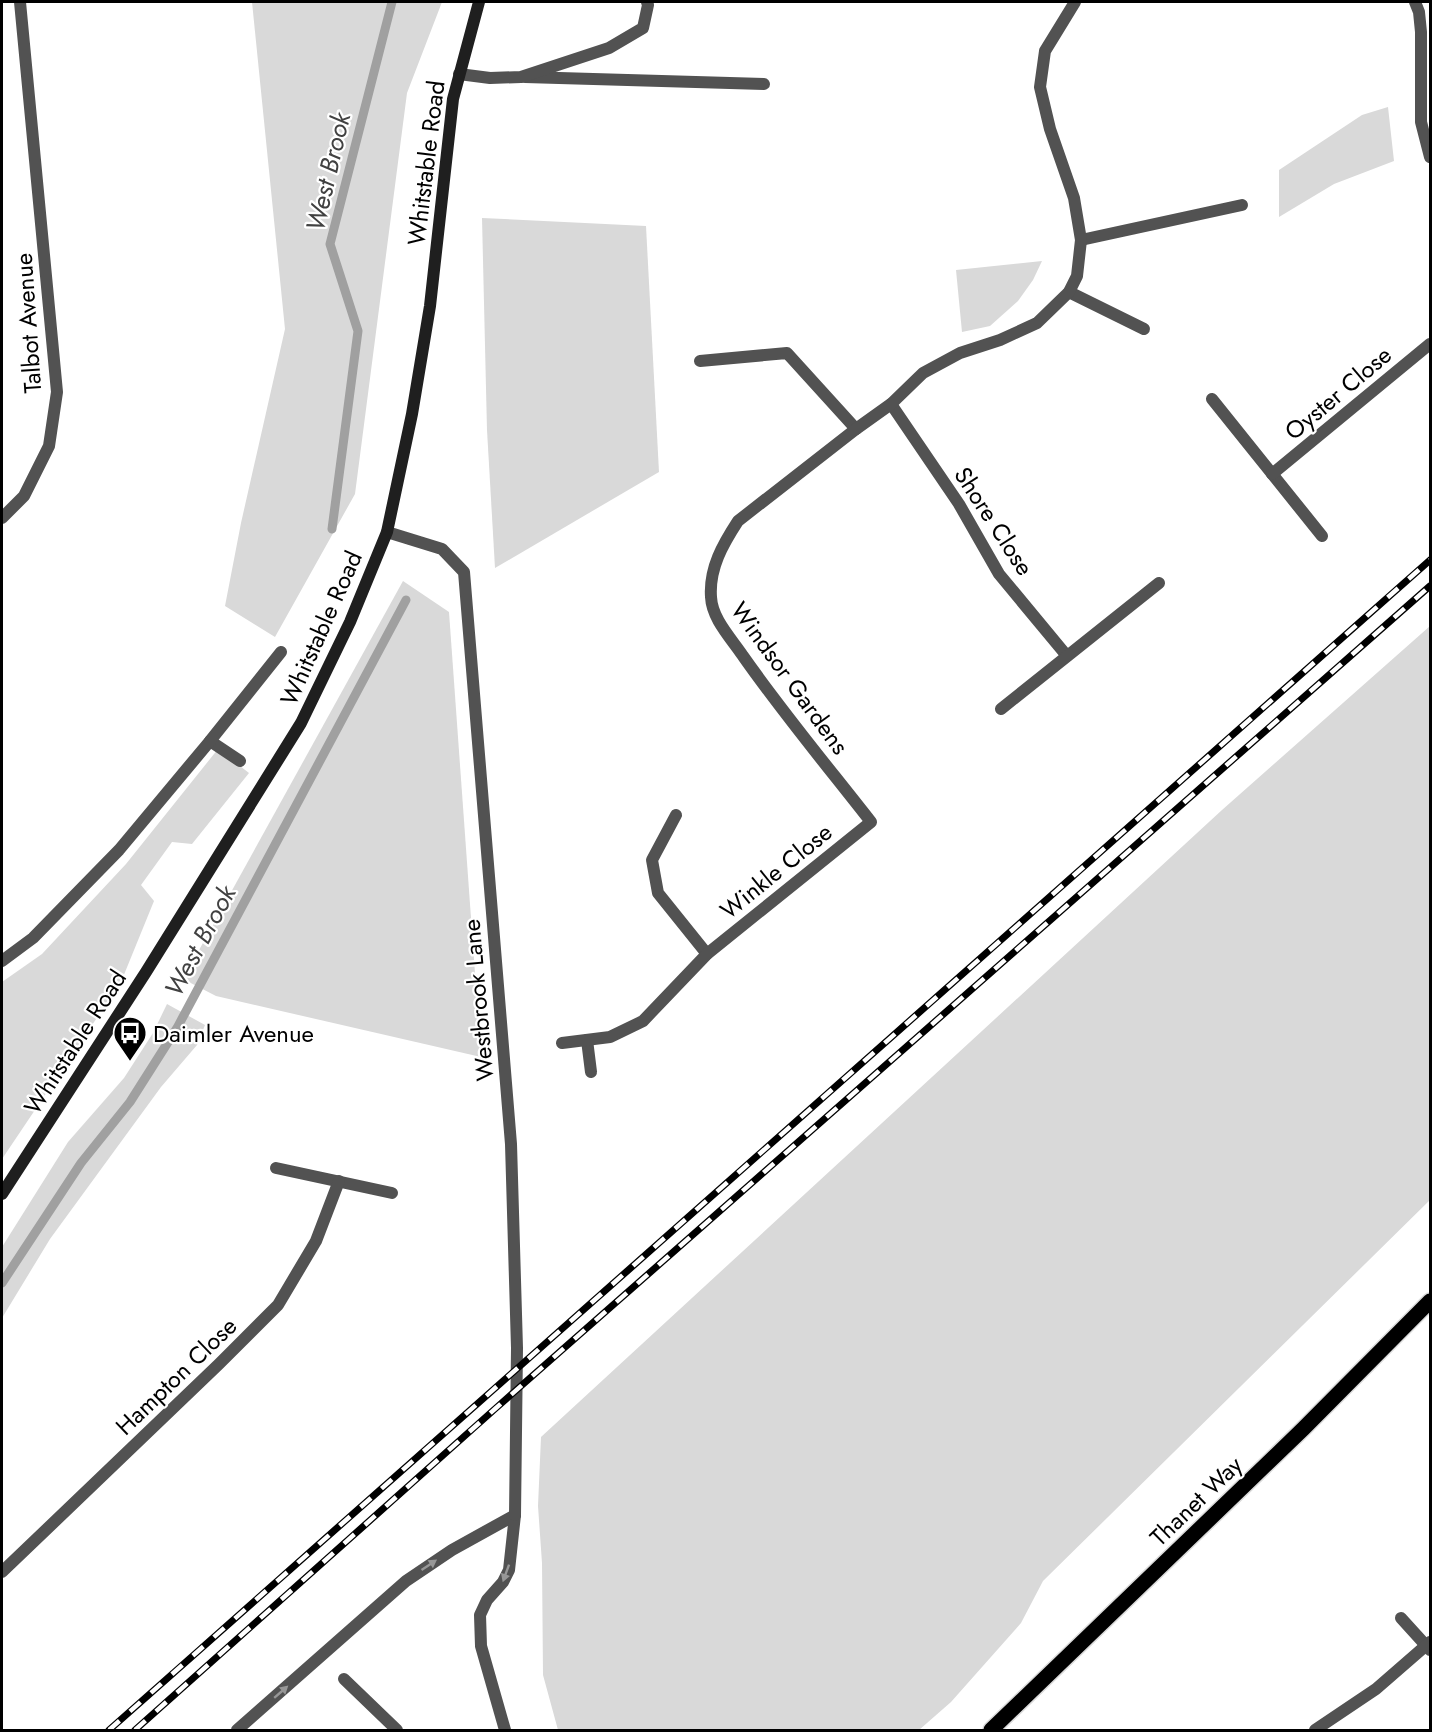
<svg xmlns="http://www.w3.org/2000/svg" width="1432" height="1732" font-family="Jost,sans-serif">
<style>
.green{fill:#d9d9d9}
.lines{fill:none;stroke-linecap:round;stroke-linejoin:round}
.stream{stroke:#a0a0a0;stroke-width:9}
.primary-casing{stroke:#dbdbdb;stroke-width:18}
.service{stroke:#525252;stroke-width:12}
.minor{stroke:#525252;stroke-width:12}
.secondary{stroke:#1f1f1f;stroke-width:12}
.primary{stroke:#000;stroke-width:15}
.rail-casing{stroke:#000;stroke-width:7}
.rail{stroke:#fff;stroke-width:4.5;stroke-dasharray:14;stroke-linecap:butt}
.oneway{fill:#979797}
.labels{text-anchor:middle;dominant-baseline:central;stroke-width:4.5;stroke-linejoin:round;paint-order:stroke}
.street-label{font-size:24px;fill:#000;stroke:#fff}
.poi-label{font-size:24px;fill:#000;stroke:#fff;text-anchor:start}
.water-label{font-size:26px;font-style:italic;fill:#414141;stroke:#fff}
</style>
<rect width="100%" height="100%" fill="#fff"/>
<!-- green -->
<g class="green">
<polygon points="252,2 442,2 407,93 355,494 275,637 225,606 241,523 285,329"/>
<polygon points="1388,107 1394,161 1334,184 1279,217 1279,170 1362,115"/>
<polygon points="482,218 646,226 659,472 495,568 487,430"/>
<polygon points="1042,261 1033,280 1018,301 990,326 962,332 956,270"/>
<polygon points="403,581 449,612 481,1057 216,996 183,979"/>
<polygon points="1430,626 1430,1200 1043,1581 1021,1623 951,1702 919,1730 558,1730 543,1675 542,1563 538,1506 541,1437 1222,810"/>
<polygon points="218,749 249,773 192,844 172,842 141,885 154,901 121,982 2,1159 2,982 42,954 126,864"/>
<polygon points="167,1004 205,1025 197,1045 161,1087 50,1239 2,1318 2,1247 68,1142 124,1078 153,1033"/>
</g>
<g class="lines">
<!-- stream -->
<g class="stream">
<polyline points="332,529 358,331 330,244 392,2"/>
<polyline points="2,1283 81,1163 130,1102 177,1028 406,600"/>
</g>
<!-- primary casing -->
<g class="primary-casing">
<polyline id="primary" points="991,1730 1303,1429 1430,1301"/>
</g>
<!-- service -->
<g class="service">
<polyline points="525,77 764,84"/>
<polyline points="344,1679 397,1730"/>
<polyline points="237,1730 406,1581 452,1550 515,1515"/>
<polyline points="505,1730 481,1646 480,1615 487,1600 503,1582 509,1570 515,1515"/>
</g>
<!-- minor -->
<g class="minor">
<polyline points="1415,2 1419,12 1421,32 1421,122 1430,157"/>
<polyline points="459,74 490,78 521,77 609,48 643,28 648,5 647,2"/>
<polyline points="1081,240 1242,205"/>
<polyline points="1069,292 1144,329"/>
<polyline points="700,361 787,353 856,429"/>
<polyline points="1212,399 1322,536"/>
<polyline points="891,404 959,504 999,574 1067,656"/>
<polyline points="1272,474 1430,344"/>
<polyline points="2,518 24,496 49,446 57,392 20,2"/>
<polyline points="387,532 442,549 464,572 511,1144 517,1348 515,1515"/>
<polyline points="1001,709 1159,583"/>
<polyline points="210,741 240,761"/>
<polyline points="676,815 652,860 658,893 707,954"/>
<polyline points="2,961 33,938 119,850 210,741 281,652"/>
<polyline points="587,1040 591,1072"/>
<path d="M562,1043L610,1037L643,1021L707,954L871,822C828,767 783,713 743,656C731,638 712,619 711,597C709,568 723,544 738,521L856,429L891,404L923,373L960,353L1000,340L1037,323L1069,292L1077,276L1081,240L1074,198L1050,129L1040,87L1045,51L1075,2"/>
<polyline points="276,1168 392,1193"/>
<polyline points="2,1572 219,1364 278,1305 316,1241 339,1181"/>
<polyline points="1401,1618 1430,1650"/>
<polyline points="1315,1730 1376,1689 1430,1642"/>
</g>
<!-- secondary -->
<polyline class="secondary" points="2,1194 146,972 301,723 350,622 387,532 412,414 430,306 453,99 479,2"/>
<!-- primary -->
<use href="#primary" class="primary"/>
<!-- rail casing -->
<g class="rail-casing">
<g id="rail">
<polyline points="109,1730 1430,560"/>
<polyline points="135,1730 496,1408 1430,586"/>
</g>
</g>
<!-- rail -->
<use href="#rail" class="rail"/>
</g>
<!-- one-way arrows -->
<defs><path id="oneway-solid" d="M-6-.8H1V-3.2L6.5 0L1 3.2V.8H-6Z" transform="scale(1.5)"/></defs>
<g class="oneway">
<use href="#oneway-solid" transform="translate(429 1565) rotate(-34)"/>
<use href="#oneway-solid" transform="translate(506 1573) rotate(110)"/>
<use href="#oneway-solid" transform="translate(281 1692) rotate(-41)"/>
</g>
<!-- icons -->
<defs>
<g id="bus-pin" transform="scale(1.725)"><path d="M0 17L-7.5 6A9.5 9.5 0 1 1 7.5 6Z" fill="#000" stroke="#fff"/><path d="M-5-6H5V4H4V6H2V4H-2V6H-4V4H-5ZM-3.5-4V0h7V-4ZM-3.5 1.2v1.5H-2V1.2ZM2 1.2v1.5H3.5V1.2Z" fill="#fff"/></g>
</defs>
<g fill-rule="evenodd">
<use href="#bus-pin" x="130" y="1033"/>
</g>
<g class="labels">
<!-- street labels -->
<g class="street-label">
<text transform="translate(426 163) rotate(-83)">Whitstable Road</text>
<text transform="translate(28 323) rotate(-94)">Talbot Avenue</text>
<text transform="translate(1338 393) rotate(-40)">Oyster Close</text>
<text transform="translate(994 521) rotate(57)">Shore Close</text>
<text transform="translate(321 628) rotate(-66)">Whitstable Road</text>
<text transform="translate(790 678) rotate(54)">Windsor Gardens</text>
<text transform="translate(776 871) rotate(-39)">Winkle Close</text>
<text transform="translate(478 1000) rotate(-95)">Westbrook Lane</text>
<text transform="translate(75 1042) rotate(-57)">Whitstable Road</text>
<text transform="translate(176 1376) rotate(-44)">Hampton Close</text>
<text transform="translate(1196 1501) rotate(-44)">Thanet Way</text>
</g>
<!-- poi labels -->
<g class="poi-label">
<text x="153" y="1033">Daimler Avenue</text>
</g>
<!-- water labels -->
<g class="water-label">
<text transform="translate(328 172) rotate(-77)">West Brook</text>
<text transform="translate(200 941) rotate(-62)">West Brook</text>
</g>
</g>
<!-- border -->
<rect width="1432" height="1732" fill="none" stroke="#000000" stroke-width="6"/>
</svg>
